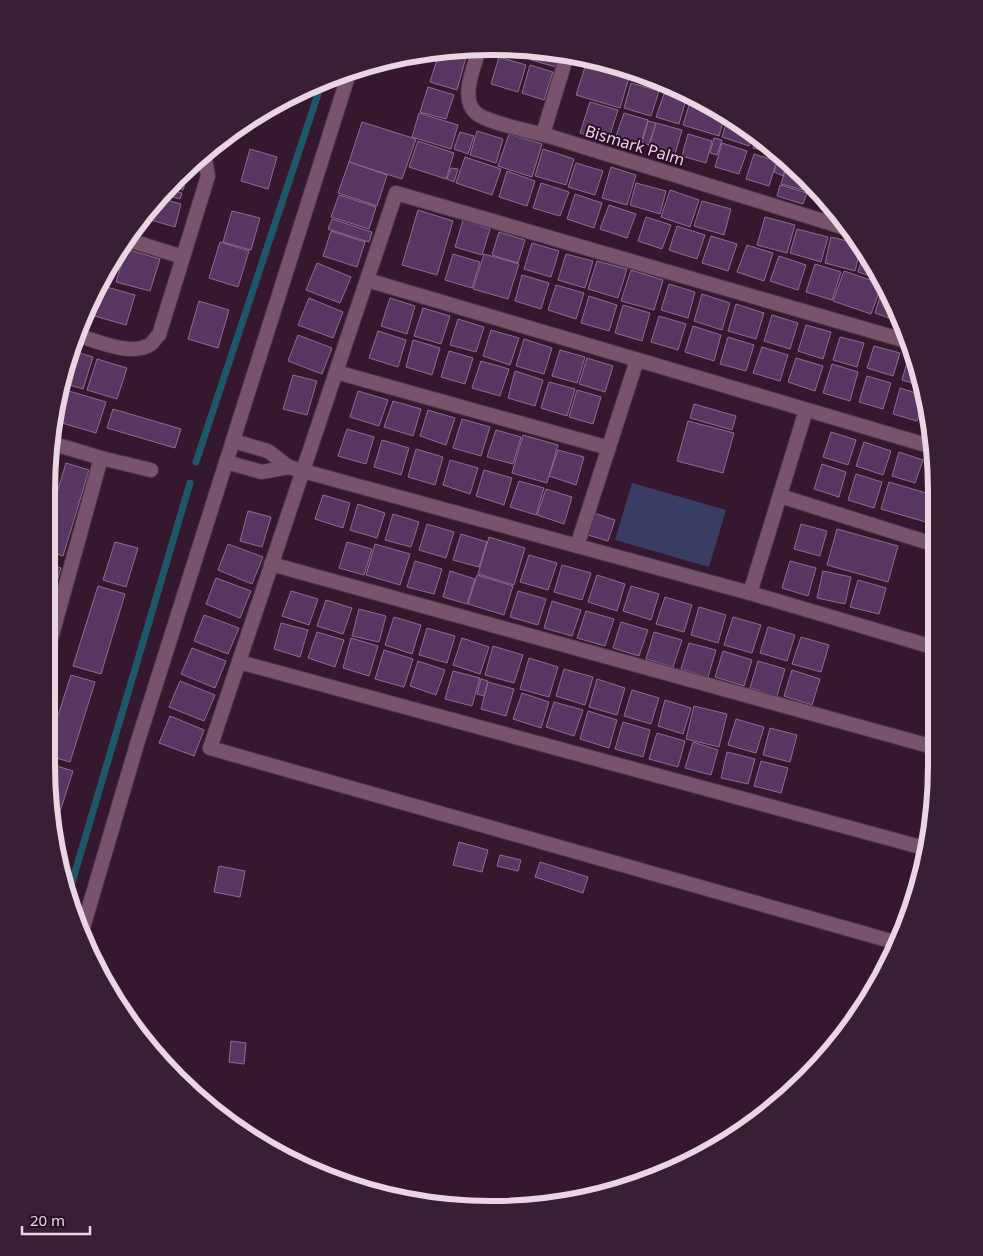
<svg xmlns="http://www.w3.org/2000/svg" width="983" height="1256" font-family="'Noto Sans',sans-serif">
<style>
.green{fill:#393d64}
.lines{fill:none;stroke-linecap:round;stroke-linejoin:round}
.stream{stroke:#1d5868;stroke-width:7}
.building{fill:#573661;stroke:#886e90}
.minor-casing{stroke:#4d3547;stroke-width:16}
.minor{stroke:#77536c;stroke-width:14}
.labels{text-anchor:middle;dominant-baseline:central;stroke-width:4;stroke-linejoin:round;paint-order:stroke}
.street-label{font-size:16px;fill:#ead5e3;stroke:#2b0e24}
.rim{fill:none;stroke:#ead5e3;stroke-width:6}
</style>
<rect width="100%" height="100%" fill="#36182e"/>
<!-- green -->
<polygon class="green" points="632,483 726,510 709,567 615,540"/>
<g class="lines">
<!-- stream -->
<g class="stream">
<polyline points="196,462 322,82"/>
<polyline points="68,896 190,483"/>
</g>
</g>
<!-- building -->
<g class="building">
<polygon points="520,47 531,49 528,58 502,51 503,48"/>
<polygon points="469,49 467,56 446,50"/>
<polygon points="440,50 466,57 457,90 430,82"/>
<polygon points="534,50 560,54 556,67 531,60"/>
<polygon points="499,57 526,65 518,92 491,84"/>
<polygon points="588,58 631,71 620,108 576,95"/>
<polygon points="530,65 553,72 544,100 522,93"/>
<polygon points="631,83 659,91 651,116 624,108"/>
<polygon points="428,87 454,95 446,119 420,112"/>
<polygon points="664,94 686,100 679,124 656,117"/>
<polygon points="590,102 618,110 608,141 580,133"/>
<polygon points="690,102 716,109 725,115 719,136 683,125"/>
<polygon points="419,113 458,125 451,149 412,137"/>
<polygon points="624,113 648,120 641,143 616,136"/>
<polygon points="728,117 753,132 749,146 722,137"/>
<polygon points="648,121 656,123 649,145 642,143"/>
<polygon points="362,122 416,139 402,179 349,162"/>
<polygon points="656,123 682,130 675,154 649,147"/>
<polygon points="477,131 503,139 496,163 470,155"/>
<polygon points="460,132 474,136 468,154 454,149"/>
<polygon points="509,134 542,144 532,177 498,166"/>
<polygon points="688,134 712,141 706,163 682,156"/>
<polygon points="757,135 762,138 782,156 753,148"/>
<polygon points="714,138 722,140 717,155 710,153"/>
<polygon points="418,141 454,153 446,179 409,167"/>
<polygon points="722,143 747,151 739,174 715,167"/>
<polygon points="250,149 277,157 268,189 241,181"/>
<polygon points="543,149 574,159 566,185 535,176"/>
<polygon points="754,154 777,161 769,186 746,179"/>
<polygon points="465,157 501,169 492,195 456,183"/>
<polygon points="778,159 787,162 783,176 774,172"/>
<polygon points="349,162 387,175 377,206 338,193"/>
<polygon points="788,162 806,179 803,190 781,184"/>
<polygon points="576,163 603,171 595,195 568,187"/>
<polygon points="190,166 183,190 170,186 189,166"/>
<polygon points="611,167 636,175 627,205 602,198"/>
<polygon points="451,168 458,169 454,182 447,179"/>
<polygon points="507,171 535,181 527,206 499,197"/>
<polygon points="541,183 569,192 560,216 533,208"/>
<polygon points="636,183 666,191 660,214 630,205"/>
<polygon points="780,185 807,193 803,204 777,196"/>
<polygon points="168,189 182,193 180,199 163,194"/>
<polygon points="670,190 699,200 690,227 661,217"/>
<polygon points="575,194 602,203 594,228 567,219"/>
<polygon points="339,195 376,207 369,229 331,217"/>
<polygon points="159,198 181,204 175,227 151,220 157,201"/>
<polygon points="702,201 731,209 724,235 694,226"/>
<polygon points="153,205 148,219 141,217"/>
<polygon points="609,205 636,214 627,238 600,229"/>
<polygon points="418,210 453,221 437,275 402,265"/>
<polygon points="232,211 260,218 251,250 223,242"/>
<polygon points="646,217 671,225 662,249 638,241"/>
<polygon points="765,217 795,225 787,253 757,245"/>
<polygon points="332,219 372,232 369,242 328,229"/>
<polygon points="463,220 490,229 482,255 455,247"/>
<polygon points="677,226 705,235 697,259 669,250"/>
<polygon points="797,229 828,237 821,262 790,253"/>
<polygon points="331,231 365,242 357,267 323,256"/>
<polygon points="499,232 525,240 518,263 492,255"/>
<polygon points="711,236 737,244 728,271 702,263"/>
<polygon points="831,237 859,244 861,247 855,271 825,263"/>
<polygon points="220,242 249,251 238,287 209,278"/>
<polygon points="532,243 559,251 551,277 524,269"/>
<polygon points="747,245 773,253 764,281 737,272"/>
<polygon points="126,249 160,259 150,291 116,282"/>
<polygon points="864,251 877,269 882,280 858,272"/>
<polygon points="453,254 480,262 472,288 445,280"/>
<polygon points="484,254 519,264 508,299 473,289"/>
<polygon points="566,254 593,261 585,288 558,280"/>
<polygon points="779,256 806,265 798,290 770,281"/>
<polygon points="597,261 627,269 618,298 588,289"/>
<polygon points="317,263 351,277 340,303 306,290"/>
<polygon points="815,264 841,272 832,300 806,292"/>
<polygon points="631,270 663,280 654,310 621,301"/>
<polygon points="844,271 882,284 871,314 833,301"/>
<polygon points="522,275 549,283 541,309 515,301"/>
<polygon points="669,284 695,292 688,318 661,310"/>
<polygon points="556,285 584,293 576,319 548,310"/>
<polygon points="103,286 135,295 126,325 91,315 96,299"/>
<polygon points="883,286 885,286 900,322 875,313"/>
<polygon points="702,294 730,303 722,330 694,321"/>
<polygon points="589,296 617,305 609,331 581,323"/>
<polygon points="309,298 343,312 333,338 298,325"/>
<polygon points="390,298 415,306 407,334 381,326"/>
<polygon points="199,301 229,310 218,348 188,339"/>
<polygon points="736,304 764,313 756,339 728,331"/>
<polygon points="623,305 650,313 642,341 615,333"/>
<polygon points="423,308 450,316 441,344 414,336"/>
<polygon points="772,315 798,323 790,349 764,341"/>
<polygon points="659,316 686,324 678,350 651,342"/>
<polygon points="458,319 484,327 476,352 450,345"/>
<polygon points="806,325 831,332 823,359 798,351"/>
<polygon points="693,326 721,335 714,361 685,352"/>
<polygon points="491,330 519,338 510,365 483,356"/>
<polygon points="378,331 406,340 398,367 369,358"/>
<polygon points="298,335 332,348 322,374 288,361"/>
<polygon points="728,337 754,345 746,371 720,364"/>
<polygon points="840,337 864,343 857,367 833,360"/>
<polygon points="524,339 552,348 544,374 516,366"/>
<polygon points="413,340 440,348 432,375 406,367"/>
<polygon points="874,346 900,353 893,376 867,368"/>
<polygon points="762,347 788,355 780,381 753,373"/>
<polygon points="69,350 93,357 83,389 63,383"/>
<polygon points="560,350 585,357 577,383 552,376"/>
<polygon points="449,351 473,358 465,384 441,377"/>
<polygon points="909,355 915,357 921,386 902,380"/>
<polygon points="587,358 613,366 605,392 579,384"/>
<polygon points="796,358 823,366 815,391 788,382"/>
<polygon points="97,359 127,368 117,399 87,390"/>
<polygon points="481,361 509,369 500,396 472,388"/>
<polygon points="832,364 858,372 850,401 823,393"/>
<polygon points="515,371 543,380 535,406 508,398"/>
<polygon points="293,375 317,381 307,415 283,409"/>
<polygon points="867,376 891,383 883,409 859,402"/>
<polygon points="549,382 575,389 567,416 541,408"/>
<polygon points="900,388 922,395 923,399 917,421 893,414"/>
<polygon points="62,389 106,402 96,433 55,421"/>
<polygon points="577,390 601,397 593,424 569,417"/>
<polygon points="358,391 388,400 379,426 350,417"/>
<polygon points="393,401 421,409 413,436 384,427"/>
<polygon points="694,404 736,416 732,430 690,418"/>
<polygon points="113,409 181,429 175,448 107,428"/>
<polygon points="428,410 455,418 446,445 420,436"/>
<polygon points="462,419 490,427 481,456 453,448"/>
<polygon points="688,421 734,433 723,473 677,461"/>
<polygon points="347,429 374,437 366,464 338,456"/>
<polygon points="496,430 521,437 513,464 487,457"/>
<polygon points="831,432 856,440 848,465 823,457"/>
<polygon points="523,435 558,445 547,483 512,473"/>
<polygon points="382,440 409,448 401,475 374,467"/>
<polygon points="864,442 891,451 883,475 856,466"/>
<polygon points="416,449 443,457 435,485 408,477"/>
<polygon points="558,450 584,457 576,485 549,476"/>
<polygon points="899,452 923,460 915,483 892,476"/>
<polygon points="48,457 58,460 50,485 47,484"/>
<polygon points="450,460 478,468 470,494 443,485"/>
<polygon points="66,463 89,470 63,556 47,551 47,526"/>
<polygon points="822,464 846,472 839,497 814,489"/>
<polygon points="484,470 512,478 504,505 476,496"/>
<polygon points="856,474 882,482 874,508 848,500"/>
<polygon points="519,481 544,488 536,515 510,507"/>
<polygon points="889,482 936,496 936,525 881,509"/>
<polygon points="546,489 572,497 564,524 537,515"/>
<polygon points="323,495 350,503 343,528 315,519"/>
<polygon points="358,504 385,513 377,538 350,530"/>
<polygon points="248,511 271,517 262,547 240,541"/>
<polygon points="594,513 615,520 608,541 588,535"/>
<polygon points="393,514 419,522 411,547 385,540"/>
<polygon points="427,524 454,532 446,558 419,550"/>
<polygon points="801,524 827,531 820,556 794,549"/>
<polygon points="837,529 898,546 888,582 827,565"/>
<polygon points="461,534 487,542 479,567 453,560"/>
<polygon points="489,537 525,548 514,585 478,574"/>
<polygon points="115,542 138,548 126,587 103,580"/>
<polygon points="347,542 372,549 364,575 339,568"/>
<polygon points="228,544 263,557 252,584 218,570"/>
<polygon points="375,544 410,554 400,585 366,575"/>
<polygon points="529,555 557,563 548,590 520,582"/>
<polygon points="415,561 442,569 434,594 407,587"/>
<polygon points="790,561 816,568 808,596 782,588"/>
<polygon points="47,563 61,568 47,615"/>
<polygon points="562,565 591,573 582,600 554,592"/>
<polygon points="450,571 475,579 467,604 443,597"/>
<polygon points="823,571 851,577 845,604 817,598"/>
<polygon points="477,575 513,586 504,615 468,604"/>
<polygon points="597,575 625,584 617,611 588,602"/>
<polygon points="216,578 251,591 240,618 206,604"/>
<polygon points="858,580 886,588 879,614 850,607"/>
<polygon points="98,586 125,594 101,674 73,666"/>
<polygon points="631,586 659,594 651,620 623,611"/>
<polygon points="291,591 318,599 309,625 282,616"/>
<polygon points="518,591 546,599 538,625 510,617"/>
<polygon points="665,597 692,605 684,632 656,624"/>
<polygon points="326,600 352,608 343,634 317,626"/>
<polygon points="552,601 581,610 572,636 544,628"/>
<polygon points="699,607 726,615 718,643 691,635"/>
<polygon points="359,609 386,616 379,642 352,636"/>
<polygon points="586,611 614,619 605,646 577,638"/>
<polygon points="204,615 239,628 228,654 194,641"/>
<polygon points="394,617 421,625 412,654 385,645"/>
<polygon points="733,617 761,625 752,653 724,645"/>
<polygon points="621,622 648,630 639,656 613,648"/>
<polygon points="281,623 308,630 300,657 274,649"/>
<polygon points="768,627 795,635 787,661 760,653"/>
<polygon points="427,628 455,636 447,663 419,655"/>
<polygon points="317,632 344,640 335,667 308,658"/>
<polygon points="654,632 682,640 673,667 646,659"/>
<polygon points="801,637 829,645 821,672 792,664"/>
<polygon points="351,638 378,646 369,676 343,668"/>
<polygon points="462,638 489,647 480,674 453,665"/>
<polygon points="689,643 716,650 708,677 681,669"/>
<polygon points="493,646 523,655 514,683 485,675"/>
<polygon points="192,648 226,661 215,688 181,674"/>
<polygon points="384,650 413,659 404,687 375,679"/>
<polygon points="723,651 752,660 744,686 715,677"/>
<polygon points="529,658 558,667 549,697 520,689"/>
<polygon points="418,661 445,670 436,695 410,686"/>
<polygon points="758,661 785,669 777,696 750,688"/>
<polygon points="564,669 593,677 585,705 556,696"/>
<polygon points="792,670 820,679 812,705 784,696"/>
<polygon points="453,671 480,678 472,706 445,699"/>
<polygon points="71,675 95,682 70,762 46,755 46,753"/>
<polygon points="481,679 488,681 484,696 477,694"/>
<polygon points="597,679 625,688 617,715 589,707"/>
<polygon points="180,681 215,695 204,721 169,707"/>
<polygon points="488,682 514,689 506,716 481,709"/>
<polygon points="632,690 659,698 651,724 624,716"/>
<polygon points="522,693 549,702 541,728 513,719"/>
<polygon points="665,700 691,708 683,734 658,726"/>
<polygon points="554,702 583,710 574,736 546,727"/>
<polygon points="694,706 727,714 719,747 686,739"/>
<polygon points="588,711 617,720 609,748 580,739"/>
<polygon points="170,716 204,730 194,756 159,743"/>
<polygon points="736,719 764,727 756,753 728,745"/>
<polygon points="623,722 650,730 643,757 615,749"/>
<polygon points="770,728 797,735 790,762 763,755"/>
<polygon points="657,733 685,741 678,767 649,759"/>
<polygon points="693,742 718,750 711,775 685,768"/>
<polygon points="727,752 755,759 748,784 721,778"/>
<polygon points="761,761 788,768 781,793 754,786"/>
<polygon points="50,764 73,771 55,827 47,772"/>
<polygon points="459,842 488,850 482,872 453,865"/>
<polygon points="500,855 521,860 518,871 497,866"/>
<polygon points="540,862 588,877 583,893 535,877"/>
<polygon points="219,866 245,871 240,897 214,892"/>
<polygon points="231,1041 246,1043 244,1064 229,1062"/>
</g>
<g class="lines">
<!-- minor casing -->
<g class="minor-casing">
<g id="minor">
<path d="M479,49C475,66 459,98 476,113C487,123 535,132 552,137C651,168 750,199 849,229"/>
<polyline points="543,134 567,55"/>
<polyline points="128,240 183,257"/>
<polyline points="367,280 933,447"/>
<path d="M77,335C97,341 132,357 151,344C154,341 156,337 159,335L208,176L206,164L201,155"/>
<polyline points="336,372 609,448"/>
<polyline points="233,441 268,451 289,467"/>
<polyline points="51,443 101,458 151,470"/>
<polyline points="226,462 262,472 289,467 303,471 750,593 936,648"/>
<polyline points="780,496 936,545"/>
<polyline points="577,546 637,360"/>
<polyline points="271,564 937,748"/>
<polyline points="750,593 806,410"/>
<polyline points="47,653 101,458"/>
<polyline points="239,662 928,849"/>
<polyline points="82,931 137,744 350,70"/>
<polyline points="900,940 928,850"/>
<polyline points="898,943 210,748 396,193 910,342"/>
</g>
</g>
<!-- minor -->
<use href="#minor" class="minor"/>
</g>
<g class="labels">
<!-- street labels -->
<g class="street-label">
<text transform="translate(635 145) rotate(17)">Bismark Palm</text>
</g>
</g>
<!-- crop -->
<path d="M0 0H983V1256H0ZM491 55H492A436 436 0 0 1 928 491V765A436 436 0 0 1 492 1201H491A436 436 0 0 1 55 765V491A436 436 0 0 1 491 55Z" fill="#3a1e33" fill-rule="evenodd"/>
<path class="rim" d="M491 55H492A436 436 0 0 1 928 491V765A436 436 0 0 1 492 1201H491A436 436 0 0 1 55 765V491A436 436 0 0 1 491 55Z"/>
<!-- scale -->
<path d="M22 1226v8h68v-8" fill="none" stroke="#ead5e3" stroke-width="2.5"/>
<text x="30" y="1226" font-size="15" fill="#ead5e3" stroke="#2b0e24" stroke-width="4" paint-order="stroke">20 m</text>
</svg>
